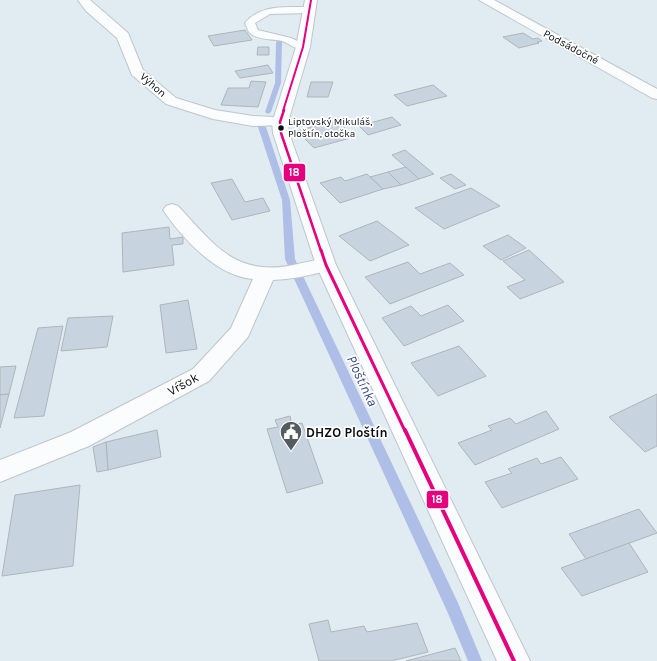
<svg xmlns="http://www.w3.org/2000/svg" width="657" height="661" font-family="Karla,sans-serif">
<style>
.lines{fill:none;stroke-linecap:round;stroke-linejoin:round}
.stream{fill:#afbee6;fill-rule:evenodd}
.building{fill:#c7d4df;stroke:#aeb5ba}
.service-casing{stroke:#bec6ca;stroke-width:2}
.minor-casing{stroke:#bec6ca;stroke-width:2}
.tertiary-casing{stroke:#bec6ca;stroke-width:2}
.service{fill:#fafcfd;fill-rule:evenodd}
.minor{fill:#fafcfd;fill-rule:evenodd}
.tertiary{fill:#fafcfd;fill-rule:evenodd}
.bus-1-far3-casing{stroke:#fff;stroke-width:4}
.bus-1-far2-casing{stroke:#fff;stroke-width:5}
.bus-1-far1-casing{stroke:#fff;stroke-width:6}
.bus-1-casing{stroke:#fff;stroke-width:7}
.bus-1-far3{stroke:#e5007d;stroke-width:2}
.bus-1-far2{stroke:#e5007d;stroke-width:2.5}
.bus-1-far1{stroke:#e5007d;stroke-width:3}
.bus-1{stroke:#e5007d;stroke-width:4}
.bus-dot{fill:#080e12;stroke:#fff;stroke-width:1.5}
.labels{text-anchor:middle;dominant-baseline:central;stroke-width:3.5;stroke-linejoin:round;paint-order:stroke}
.far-bus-label{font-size:10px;fill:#080e12;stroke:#fff;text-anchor:start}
.far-street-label{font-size:11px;fill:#080e12;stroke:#fff}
.street-label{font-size:13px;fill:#080e12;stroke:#fff}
.poi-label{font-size:13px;font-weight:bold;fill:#080e12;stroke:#fff;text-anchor:start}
.water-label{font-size:14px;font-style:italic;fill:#344385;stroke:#fff}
.line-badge{stroke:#fff;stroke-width:1.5}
.badge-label{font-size:11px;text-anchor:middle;font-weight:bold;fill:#fff}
</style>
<rect width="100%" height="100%" fill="#e1ecf2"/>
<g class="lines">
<!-- stream -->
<g class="stream">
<polygon points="279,40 282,42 281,83 271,112 268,114 265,112 275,83 276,42"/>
<polygon points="259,125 266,127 290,200 295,259 458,603 482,661 468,661 447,611 285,259 282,200 258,127"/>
</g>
</g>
<!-- building -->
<g class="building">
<polygon points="245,30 252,40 214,46 208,36"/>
<polygon points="523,33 533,39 538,38 542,41 537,42 539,43 519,48 503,37"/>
<polygon points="258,47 269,47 269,55 257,55"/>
<polygon points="268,65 273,73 240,78 235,71"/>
<polygon points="251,81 266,82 258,107 221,105 228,88 249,88"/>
<polygon points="311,82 333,82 328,97 307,97"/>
<polygon points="433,85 447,96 407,106 394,95"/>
<polygon points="392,117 401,125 368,135 359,126"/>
<polygon points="337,120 354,137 314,148 297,131"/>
<polygon points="405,150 434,174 419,179 392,155"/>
<polygon points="406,167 419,179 401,185 388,172"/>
<polygon points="388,172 401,185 383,189 370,177"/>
<polygon points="367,174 383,189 340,203 320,183 341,177 345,181"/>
<polygon points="451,174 466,185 455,189 440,178"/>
<polygon points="232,179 245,202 263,198 270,211 232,220 211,183"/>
<polygon points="471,188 500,206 444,229 415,208"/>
<polygon points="377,221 409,245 370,261 339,236"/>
<polygon points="169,227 170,239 183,237 183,244 172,245 174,265 123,272 122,233"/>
<polygon points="508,235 526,248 501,260 483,246"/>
<polygon points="529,250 564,282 520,299 507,287 525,280 503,261"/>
<polygon points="408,262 420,274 450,263 464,275 390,304 365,277"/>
<polygon points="188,300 197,349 166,353 160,305"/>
<polygon points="448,305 464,321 404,346 382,318 411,306 421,316"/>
<polygon points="113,316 107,347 61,351 68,318"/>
<polygon points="63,326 44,416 14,418 38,328"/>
<polygon points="459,346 486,376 438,396 411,363"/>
<polygon points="16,366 9,394 0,395 0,367"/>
<polygon points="9,394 0,428 0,395"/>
<polygon points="657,394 657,446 645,452 609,417"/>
<polygon points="546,411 559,429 475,465 458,443 492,430 488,426 510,418 516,424"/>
<polygon points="290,416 292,425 302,423 323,483 287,493 267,429 278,427 275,420"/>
<polygon points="157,430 161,457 108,470 106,442"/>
<polygon points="106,442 108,470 97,472 93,447"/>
<polygon points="561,457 578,479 502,508 485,482 512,473 508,469 537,458 541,464"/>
<polygon points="80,485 73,566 2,576 15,495"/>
<polygon points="639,509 657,533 586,559 569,534"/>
<polygon points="629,543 648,572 582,596 561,568"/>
<polygon points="328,620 331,632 364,626 367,632 417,623 428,652 391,661 319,661 309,624"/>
<polygon points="455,648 461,661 406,661"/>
</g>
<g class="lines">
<!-- service casing -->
<g class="service-casing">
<path id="service" d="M293,7H308L312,10L308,13L270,14L255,23L258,30L291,38L306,45L308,47L306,49C298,51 290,44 282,41C273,39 259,40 251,34C248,32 247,27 245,23C257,8 276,7 293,7Z"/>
</g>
<!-- minor casing -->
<g class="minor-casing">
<g id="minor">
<polygon points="78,0 90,0 128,33 143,70 176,98 215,110 253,116 274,117 296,47 305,0 317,0 310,47 288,122 286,125 253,126 213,119 166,104 132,75 117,38 86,11"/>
<polygon points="479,0 494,0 657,89 657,99 652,98"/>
<path d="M172,204L178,206C212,242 233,275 288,266C302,264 319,257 333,261L336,265L333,269C313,275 293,279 273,280L248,337L209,381L89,446L0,482V460L71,432L193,369L231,328L253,279C216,276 183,239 163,210L166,206Z"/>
</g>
</g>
<!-- tertiary casing -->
<g class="tertiary-casing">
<polygon id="tertiary" points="280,117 286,119 288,122 289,133 336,265 530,661 497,661 316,265 273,133 272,122 274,119"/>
</g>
<!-- service -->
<use href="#service" class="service"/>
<!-- minor -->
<use href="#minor" class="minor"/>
<!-- tertiary -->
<use href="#tertiary" class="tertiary"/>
<!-- bus-1-far3 casing -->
<g class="bus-1-far3-casing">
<polyline id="bus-1-far3" points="283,111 303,47 311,0"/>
</g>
<!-- bus-1-far2 casing -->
<g class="bus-1-far2-casing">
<polyline id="bus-1-far2" points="284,110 280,122 281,133 321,251"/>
</g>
<!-- bus-1-far1 casing -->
<g class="bus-1-far1-casing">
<polyline id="bus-1-far1" points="321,250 326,265 405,431"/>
</g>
<!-- bus-1 casing -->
<g class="bus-1-casing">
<polyline id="bus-1" points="405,430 514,661"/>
</g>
<!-- bus-1-far3 -->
<use href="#bus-1-far3" class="bus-1-far3"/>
<!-- bus-1-far2 -->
<use href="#bus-1-far2" class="bus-1-far2"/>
<!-- bus-1-far1 -->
<use href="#bus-1-far1" class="bus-1-far1"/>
<!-- bus-1 -->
<use href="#bus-1" class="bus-1"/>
</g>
<!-- icons -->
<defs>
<g id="civic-pin" transform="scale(1.15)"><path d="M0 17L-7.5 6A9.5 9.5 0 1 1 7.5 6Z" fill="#545c60" stroke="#fff"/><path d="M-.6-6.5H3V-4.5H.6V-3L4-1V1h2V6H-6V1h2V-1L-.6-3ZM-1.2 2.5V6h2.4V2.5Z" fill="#fff"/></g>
</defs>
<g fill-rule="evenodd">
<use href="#civic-pin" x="291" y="432"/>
</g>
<!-- markers -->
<circle class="bus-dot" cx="281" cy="128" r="3.5"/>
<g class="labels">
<!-- far-bus labels -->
<g class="far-bus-label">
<text x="288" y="122">Liptovský Mikuláš,<tspan x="288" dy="12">Ploštín, otočka</tspan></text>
</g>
<!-- far-street labels -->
<g class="far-street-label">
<text transform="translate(571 47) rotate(28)">Podsádočné</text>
<text transform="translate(153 85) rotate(41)">Výhon</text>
</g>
<!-- street labels -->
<g class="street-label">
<text transform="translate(183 384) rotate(-29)">Vŕšok</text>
</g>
<!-- poi labels -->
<g class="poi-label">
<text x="306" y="432">DHZO Ploštín</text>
</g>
<!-- water labels -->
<g class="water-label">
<text transform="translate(362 381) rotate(65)">Ploštínka</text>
</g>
</g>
<g class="line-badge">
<rect x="283" y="163" width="23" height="19" rx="4" fill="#e5007d"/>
<rect x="426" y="490" width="23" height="19" rx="4" fill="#e5007d"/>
</g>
<g class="badge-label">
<text x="294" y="176">18</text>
<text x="437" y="503">18</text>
</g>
</svg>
